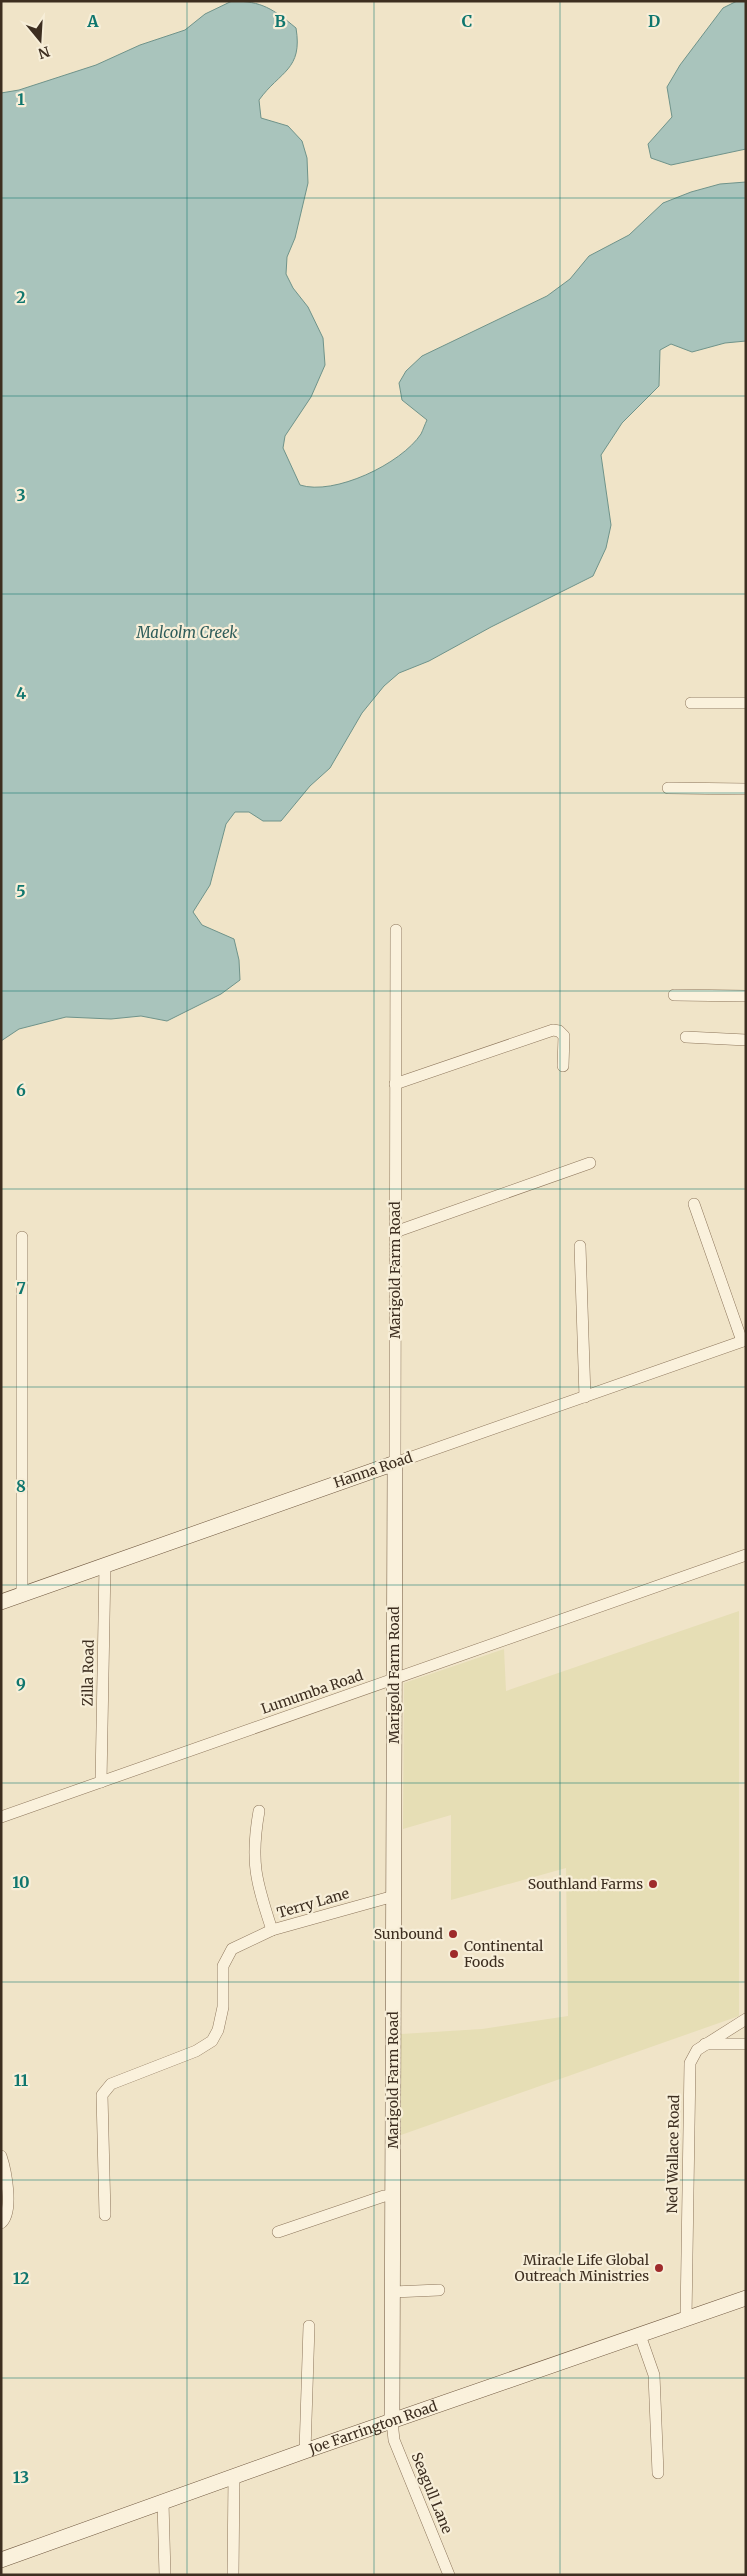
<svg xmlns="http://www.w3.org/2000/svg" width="747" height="2576" font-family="Merriweather,serif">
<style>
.farmland{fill:#e6deb5}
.water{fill:#a9c4bc;stroke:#6f938a}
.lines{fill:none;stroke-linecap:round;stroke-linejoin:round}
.street-casing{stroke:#8d765c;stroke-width:12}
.secondary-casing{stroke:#6f573f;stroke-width:16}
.street{stroke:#faf1dc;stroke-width:11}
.secondary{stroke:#faf1dc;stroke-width:15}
.grid{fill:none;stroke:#0f766e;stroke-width:1;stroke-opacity:0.55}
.poi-dot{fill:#9e2a2b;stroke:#f7eed8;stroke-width:2}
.labels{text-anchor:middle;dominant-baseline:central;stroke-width:4.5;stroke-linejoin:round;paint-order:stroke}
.street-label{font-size:14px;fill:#3d2e20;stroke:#f7eed8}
.poi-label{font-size:14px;fill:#3d2e20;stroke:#f7eed8;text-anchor:end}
.water-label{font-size:15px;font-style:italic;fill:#2f5d5a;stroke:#f7eed8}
.grid-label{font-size:16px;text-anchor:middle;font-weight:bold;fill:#0f766e;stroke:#f7eed8;stroke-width:4.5;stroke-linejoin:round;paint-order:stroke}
</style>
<rect width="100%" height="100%" fill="#f0e4c8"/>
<!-- farmland -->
<polygon class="farmland" points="739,1611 739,2016 401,2135 401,2034 482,2029 568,2016 566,1868 451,1900 451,1815 403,1829 404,1683 504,1649 506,1691"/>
<!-- water -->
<g class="water">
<path d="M232,1C262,1 273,9 296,28C303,70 280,71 259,100L261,118L288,126L302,141L307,158L308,183L295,238L287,257L286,274L293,288L308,307L323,338L325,365L311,397L285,436L283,448L300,485C334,496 401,464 421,434C423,430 425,424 427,420L402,400L399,383L406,371L422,356L547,296L570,279L589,256L629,235L663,203L691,192L720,184L746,182V341L725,343L692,352L671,344L660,350L659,386L622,423L601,455L611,525L606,548L593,576L491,627L429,661L399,673L384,686L362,713L330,768L310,786L281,821H263L249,812H235L226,824L210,885L193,912L202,925L234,939L239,960L240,980L221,994L167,1021L141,1016L111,1019L66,1017L19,1029L1,1041V93L19,90L96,65L140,45L185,30L205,14Z"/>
<polygon points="737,1 746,1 746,149 671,165 651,158 648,144 672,117 667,87 680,65 723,8"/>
</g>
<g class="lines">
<!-- street casing -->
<g class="street-casing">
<g id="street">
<polyline points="691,703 746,703"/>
<polyline points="668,788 746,789"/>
<polyline points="396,930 395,1463 746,1340"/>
<polyline points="674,995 746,996"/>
<polyline points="686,1037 746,1040"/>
<polyline points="395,1084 553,1030 559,1031 564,1036 563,1066"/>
<polyline points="694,1204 742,1341"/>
<polyline points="395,1232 590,1163"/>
<polyline points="22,1237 22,1594"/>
<polyline points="580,1246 585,1397"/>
<polyline points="101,1782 105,1565"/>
<path d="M259,1811C250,1862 256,1881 272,1930"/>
<polyline points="1,1817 746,1555"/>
<polyline points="705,2044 746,2044"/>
<path d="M1,2156C6,2171 14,2212 1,2223"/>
<polyline points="105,2215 102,2095 111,2084 196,2051 212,2041 218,2030 223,2007 223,1966 232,1949 272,1930 394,1896"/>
<polyline points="278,2232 384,2196 393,2196"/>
<polyline points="393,2292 439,2290"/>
<polyline points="686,2319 690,2063 697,2050 746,2019"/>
<polyline points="640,2335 654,2375 658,2473"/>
<polyline points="392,2421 394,2440 449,2575"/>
<polyline points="305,2451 309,2326"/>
<polyline points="163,2502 165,2575"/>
<polyline points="233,2575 234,2476"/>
</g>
</g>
<!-- secondary casing -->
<g class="secondary-casing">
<g id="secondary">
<polyline points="1,1602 395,1463 392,2421"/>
<path id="s1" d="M1,2560L305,2451L746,2298"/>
</g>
</g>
<!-- street -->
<use href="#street" class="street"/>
<!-- secondary -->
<use href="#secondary" class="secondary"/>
</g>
<!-- grid -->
<path class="grid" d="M187,1V2575M374,1V2575M560,1V2575M1,198H746M1,396H746M1,594H746M1,793H746M1,991H746M1,1189H746M1,1387H746M1,1585H746M1,1783H746M1,1982H746M1,2180H746M1,2378H746"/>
<!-- markers -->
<g class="poi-dot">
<circle cx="653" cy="1884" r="5"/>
<circle cx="453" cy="1934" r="5"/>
<circle cx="454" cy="1954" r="5"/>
<circle cx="659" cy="2268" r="5"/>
</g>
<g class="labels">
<!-- street labels -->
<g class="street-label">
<text transform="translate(395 1270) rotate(-90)">Marigold Farm Road</text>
<text transform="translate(373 1470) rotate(-19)">Hanna Road</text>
<text transform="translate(88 1673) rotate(-89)">Zilla Road</text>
<text transform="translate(394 1675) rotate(-90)">Marigold Farm Road</text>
<text transform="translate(312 1692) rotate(-19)">Lumumba Road</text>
<text transform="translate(313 1903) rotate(-16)">Terry Lane</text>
<text transform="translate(393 2080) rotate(-90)">Marigold Farm Road</text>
<text transform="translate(673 2154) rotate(-89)">Ned Wallace Road</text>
<text stroke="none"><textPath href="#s1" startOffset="395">Joe Farrington Road</textPath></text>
<text transform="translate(432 2493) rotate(68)">Seagull Lane</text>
</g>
<!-- poi labels -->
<g class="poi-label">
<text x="643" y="1884">Southland Farms</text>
<text x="443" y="1934">Sunbound</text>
<text x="464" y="1946" text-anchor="start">Continental<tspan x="464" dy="16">Foods</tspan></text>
<text x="649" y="2260">Miracle Life Global<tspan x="649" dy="16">Outreach Ministries</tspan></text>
</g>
<!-- water labels -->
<g class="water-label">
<text x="187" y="632">Malcolm Creek</text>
</g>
</g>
<g class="grid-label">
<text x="93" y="27">A</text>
<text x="280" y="27">B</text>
<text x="467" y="27">C</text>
<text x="654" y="27">D</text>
<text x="21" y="105">1</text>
<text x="21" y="303">2</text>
<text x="21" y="501">3</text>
<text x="21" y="699">4</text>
<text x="21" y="897">5</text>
<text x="21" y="1096">6</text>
<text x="21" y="1294">7</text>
<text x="21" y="1492">8</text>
<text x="21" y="1690">9</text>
<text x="21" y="1888">10</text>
<text x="21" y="2086">11</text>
<text x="21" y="2284">12</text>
<text x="21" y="2483">13</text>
</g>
<!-- border -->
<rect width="747" height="2576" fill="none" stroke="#3d2e20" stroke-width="5"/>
<!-- north arrow -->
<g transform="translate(40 40) rotate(162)" stroke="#f7eed8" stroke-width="4" paint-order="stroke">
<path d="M0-4L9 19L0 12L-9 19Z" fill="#3d2e20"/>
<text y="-8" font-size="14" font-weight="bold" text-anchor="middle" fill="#3d2e20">N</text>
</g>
</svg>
